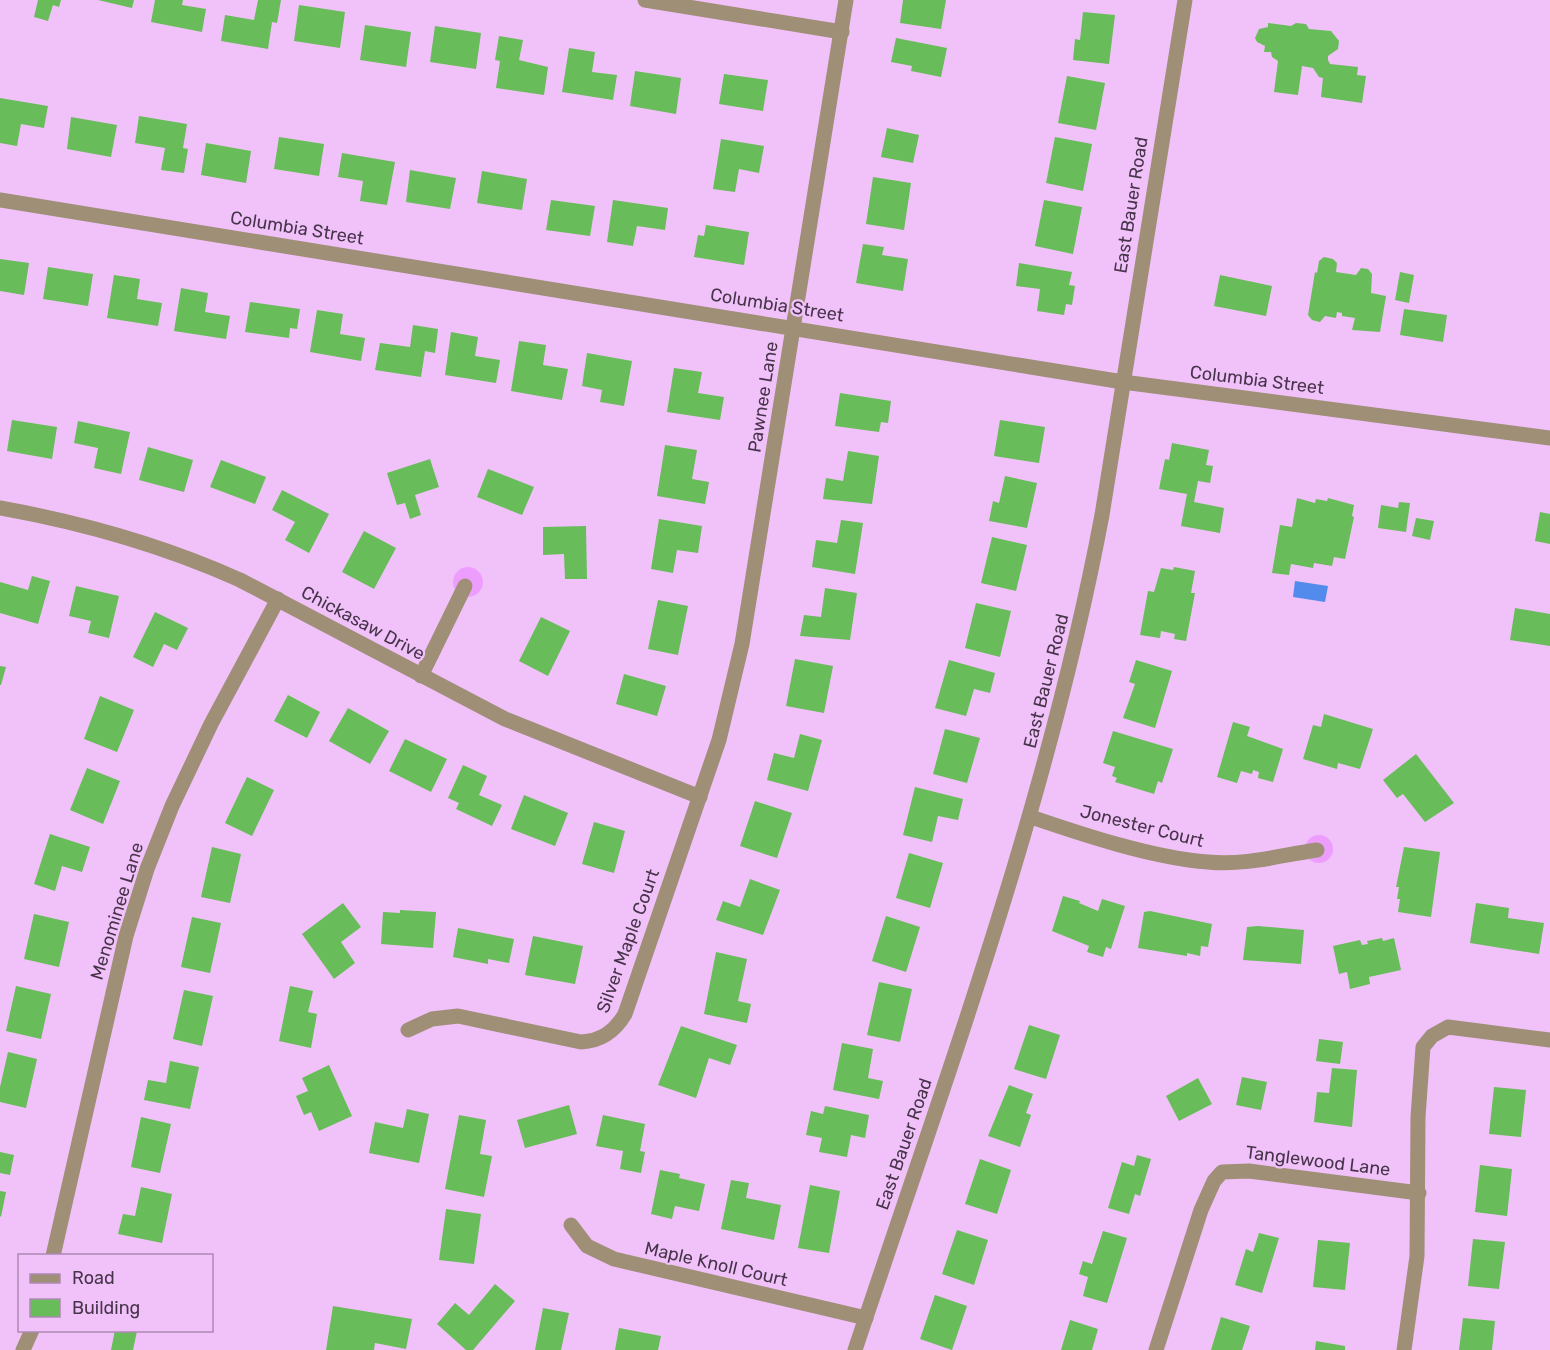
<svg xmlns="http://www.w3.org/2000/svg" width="1550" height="1350" font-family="Rubik,sans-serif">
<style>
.green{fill:#ed9dfd}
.water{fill:#538bed}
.building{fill:#68bc59}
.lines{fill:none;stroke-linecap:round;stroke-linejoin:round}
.minor{stroke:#9e8f76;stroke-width:15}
.labels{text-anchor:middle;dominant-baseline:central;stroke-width:4.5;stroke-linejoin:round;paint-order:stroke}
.street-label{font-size:18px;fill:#47344a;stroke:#f1c2fa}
</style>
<rect width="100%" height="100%" fill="#f1c2fa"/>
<!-- green -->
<g class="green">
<circle cx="468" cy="582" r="15"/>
<circle cx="1319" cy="849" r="14"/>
</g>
<!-- water -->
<polygon class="water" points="1295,581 1328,586 1325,602 1293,597"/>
<!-- building -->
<g class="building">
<polygon points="38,0 61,0 59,7 53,5 48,21 34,17"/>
<polygon points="98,0 134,0 132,8"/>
<polygon points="155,0 183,0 182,5 206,9 202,32 151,22"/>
<polygon points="258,0 281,0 277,23 272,22 268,49 221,41 225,15 254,20"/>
<polygon points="903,0 946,0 941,29 900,23"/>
<polygon points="299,5 345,12 340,48 294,41"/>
<polygon points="1083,12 1115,15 1109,64 1073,60 1075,39 1080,40"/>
<polygon points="1268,23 1291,26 1296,23 1306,24 1309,29 1331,31 1339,41 1338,49 1328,56 1328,60 1330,64 1358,67 1357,75 1366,76 1362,103 1321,97 1323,78 1319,77 1313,68 1302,66 1298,95 1274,92 1278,61 1272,57 1271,52 1264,52 1265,46 1257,42 1255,38 1259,29 1268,27"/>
<polygon points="365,25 411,32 406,67 360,60"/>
<polygon points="435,26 481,33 476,69 430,62"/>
<polygon points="499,36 523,40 519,60 548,67 544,95 496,88 500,61 495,60"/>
<polygon points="896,38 947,48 941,77 911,71 912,66 891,62"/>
<polygon points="569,48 595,52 592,72 617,75 613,100 562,92"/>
<polygon points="635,71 681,78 676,114 630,106"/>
<polygon points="724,74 768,80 763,111 719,104"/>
<polygon points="1067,76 1105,83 1096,130 1058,123"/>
<polygon points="0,98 48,106 44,128 21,124 17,146 0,143"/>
<polygon points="139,116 187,124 183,148 188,149 184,173 161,170 165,148 135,143"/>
<polygon points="71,117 117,125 111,157 67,149"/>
<polygon points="887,128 919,135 913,163 881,157"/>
<polygon points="279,137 324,144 319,176 274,169"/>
<polygon points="1055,137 1092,144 1083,191 1046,183"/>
<polygon points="721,139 764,146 759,173 739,169 735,192 713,189"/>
<polygon points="206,143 251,151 246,183 201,175"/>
<polygon points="342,153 395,162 387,205 360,201 363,181 338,177"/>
<polygon points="410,170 456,178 450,209 406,202"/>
<polygon points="482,171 527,179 522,210 477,203"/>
<polygon points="873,177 911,183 904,230 866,224"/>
<polygon points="551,200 595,206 590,236 546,230"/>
<polygon points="613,200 668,208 665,230 637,226 633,246 607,242"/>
<polygon points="1044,200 1082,207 1073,254 1035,246"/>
<polygon points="706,225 749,232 744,265 694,257 698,235 704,236"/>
<polygon points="863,244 884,247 882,255 908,259 903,291 856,283"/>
<polygon points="1324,257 1333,259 1337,263 1336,272 1356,275 1361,268 1368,269 1372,274 1371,293 1386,296 1380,332 1352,330 1355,318 1342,316 1342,313 1337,312 1336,318 1325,316 1320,322 1312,320 1308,315 1315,272 1317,273 1319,261"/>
<polygon points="0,259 29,263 24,295 0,291"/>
<polygon points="1019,263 1072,272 1069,285 1075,286 1072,305 1066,304 1064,315 1037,311 1040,289 1016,286"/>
<polygon points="48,267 93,274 88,306 43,299"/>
<polygon points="1400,272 1414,275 1409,303 1395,300"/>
<polygon points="114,275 140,279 137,299 162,303 158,326 107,318"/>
<polygon points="1220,275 1272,286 1266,316 1214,306"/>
<polygon points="181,288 208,293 205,312 230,316 226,339 174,331"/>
<polygon points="250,302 300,309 297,329 290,328 289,338 245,332"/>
<polygon points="1404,309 1447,315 1443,342 1400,335"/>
<polygon points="317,310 343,314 340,334 365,338 361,361 310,352"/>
<polygon points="413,325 438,329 435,353 425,351 421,377 375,370 380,343 410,347"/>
<polygon points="451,332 478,337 475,356 500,360 496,383 445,375"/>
<polygon points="519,341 546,345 543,365 568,369 562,400 511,391"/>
<polygon points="587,353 632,361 624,406 600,402 602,390 582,386"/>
<polygon points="674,368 702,372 698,393 724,397 720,420 667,412"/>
<polygon points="840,393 891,401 888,423 881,422 879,432 835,426"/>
<polygon points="12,420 57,427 52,459 7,451"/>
<polygon points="1000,420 1045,427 1039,463 994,456"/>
<polygon points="78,421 130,432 121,474 94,468 98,448 74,443"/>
<polygon points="1172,443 1209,450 1206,465 1213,466 1210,483 1198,481 1194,502 1224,508 1220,533 1181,526 1187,494 1159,489 1165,459 1169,460"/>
<polygon points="665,445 697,450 692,479 709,482 705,504 657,496"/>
<polygon points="148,447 193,460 184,492 139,480"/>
<polygon points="848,451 879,456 872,504 823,499 826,478 843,481"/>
<polygon points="430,459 439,487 415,495 421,515 410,519 405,503 397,505 387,473"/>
<polygon points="221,460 266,477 255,504 210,487"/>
<polygon points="488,469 534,487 522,515 477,497"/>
<polygon points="1005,476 1037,483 1027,528 989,521 993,501 999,503"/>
<polygon points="282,490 329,514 309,553 285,540 295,522 272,510"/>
<polygon points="1297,498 1315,503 1316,499 1327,501 1328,498 1354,505 1352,516 1354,517 1345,559 1334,557 1332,566 1314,563 1313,568 1291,564 1289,575 1272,573 1280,525 1292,527"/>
<polygon points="1399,502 1410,503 1406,532 1378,528 1381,505 1398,508"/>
<polygon points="1540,512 1550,514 1550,544 1535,541"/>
<polygon points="1416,518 1434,521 1430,540 1412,536"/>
<polygon points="659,519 702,526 698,553 677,550 673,573 651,569"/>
<polygon points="841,520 863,523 855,574 812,567 816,540 837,543"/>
<polygon points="586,526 587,579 565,579 564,554 543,555 543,527"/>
<polygon points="364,531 396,548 374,589 342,572"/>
<polygon points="992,537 1027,545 1016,591 981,583"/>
<polygon points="1174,567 1195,571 1191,593 1195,593 1186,641 1174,639 1175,634 1161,631 1160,638 1140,635 1148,591 1154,592 1161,568 1173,570"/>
<polygon points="32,576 50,581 38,624 0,613 0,582 28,590"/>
<polygon points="76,586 119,596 109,638 88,633 91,621 69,616"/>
<polygon points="825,588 857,593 850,640 800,636 804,615 821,617"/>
<polygon points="658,600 688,606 678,655 648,649"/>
<polygon points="976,603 1011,611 1000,657 965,648"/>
<polygon points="1515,608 1550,614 1550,646 1510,640"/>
<polygon points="155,612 188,628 177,650 164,644 153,667 133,657"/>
<polygon points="541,617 570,631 548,676 519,661"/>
<polygon points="795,659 833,666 824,713 786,706"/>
<polygon points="949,660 995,673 990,693 974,689 966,716 935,708"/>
<polygon points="1136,660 1172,671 1155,728 1123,718 1135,684 1129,682"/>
<polygon points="0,666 6,667 1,685 0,685"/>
<polygon points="624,674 666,686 657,716 616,704"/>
<polygon points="288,695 320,712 307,738 274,721"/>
<polygon points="100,696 134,710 117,752 84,739"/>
<polygon points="348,708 389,731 370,764 329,741"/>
<polygon points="1324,714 1373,729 1360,769 1338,763 1337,769 1303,759 1313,725 1321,727"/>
<polygon points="1233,722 1250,727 1247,736 1283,749 1273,782 1258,778 1259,772 1253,770 1252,774 1241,771 1237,783 1217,777"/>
<polygon points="945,729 980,738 967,783 933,774"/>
<polygon points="1113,731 1173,749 1162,783 1158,781 1154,794 1115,782 1117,778 1112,776 1115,767 1103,763"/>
<polygon points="800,734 822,740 808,791 767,780 774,753 794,758"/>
<polygon points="405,739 447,759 431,792 389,771"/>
<polygon points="1416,754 1454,803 1425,822 1403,794 1397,798 1383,780"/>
<polygon points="463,765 487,776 479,795 502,805 492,826 456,809 459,803 448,798"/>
<polygon points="87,768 120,781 103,824 70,810"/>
<polygon points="247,777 274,790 252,836 225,823"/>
<polygon points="915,787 963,799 958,820 938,816 932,842 903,835"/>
<polygon points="524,795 568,813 555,846 511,829"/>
<polygon points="755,801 792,813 777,858 740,846"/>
<polygon points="594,822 625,831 614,873 582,864"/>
<polygon points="50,834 90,847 82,872 62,866 55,891 34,884"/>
<polygon points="212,847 241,854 230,903 201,897"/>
<polygon points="1404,847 1440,852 1431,917 1398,912 1400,899 1397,899 1399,887 1396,887"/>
<polygon points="909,853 943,863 930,908 896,898"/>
<polygon points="750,879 780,890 763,935 716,920 723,901 740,907"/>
<polygon points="1063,896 1080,901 1079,903 1098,911 1102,899 1125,906 1111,949 1106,947 1103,957 1087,952 1089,946 1052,931"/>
<polygon points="343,903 361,927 341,942 355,963 334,979 302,934"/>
<polygon points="1476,903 1509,908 1508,918 1544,923 1539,954 1470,943"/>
<polygon points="400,910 436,912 433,948 381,944 383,912 400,913"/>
<polygon points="1150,911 1212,924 1208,947 1201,946 1200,956 1187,953 1187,956 1138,948 1144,912"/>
<polygon points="34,914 69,922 59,967 24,959"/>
<polygon points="886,916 920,927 906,972 872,961"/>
<polygon points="192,917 221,923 210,973 181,967"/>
<polygon points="1258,926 1304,930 1301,964 1243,960 1247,927"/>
<polygon points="458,928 514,939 509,963 488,959 488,964 453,957"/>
<polygon points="533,936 583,946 575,984 525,975"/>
<polygon points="1382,938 1383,941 1394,938 1401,970 1369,977 1370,984 1350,989 1347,972 1339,974 1333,946 1360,940 1362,945 1368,944 1367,941"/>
<polygon points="716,952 747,959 738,1001 751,1004 747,1023 704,1014"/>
<polygon points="879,982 912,989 900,1042 867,1035"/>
<polygon points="16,986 51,994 41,1039 6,1031"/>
<polygon points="290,986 313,991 308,1012 317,1014 311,1048 279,1041"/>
<polygon points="184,990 213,996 202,1046 173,1039"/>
<polygon points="1029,1025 1060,1035 1046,1079 1014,1069"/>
<polygon points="681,1026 737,1045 730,1065 709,1058 696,1098 658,1085"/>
<polygon points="1319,1039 1343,1042 1340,1064 1316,1061"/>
<polygon points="842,1043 873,1049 868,1078 883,1081 879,1099 833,1090"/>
<polygon points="8,1052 37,1059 26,1108 0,1102 0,1087"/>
<polygon points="170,1061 199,1067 190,1109 144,1100 148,1080 166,1083"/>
<polygon points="329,1065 352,1116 319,1131 311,1112 304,1115 296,1096 308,1091 302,1078"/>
<polygon points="1332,1068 1357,1070 1352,1127 1314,1122 1317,1092 1329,1093"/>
<polygon points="1242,1077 1267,1082 1261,1110 1236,1105"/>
<polygon points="1198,1078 1212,1104 1179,1121 1166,1096"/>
<polygon points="1009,1085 1033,1094 1026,1113 1031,1115 1020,1147 988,1136"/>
<polygon points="1494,1087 1526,1090 1521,1137 1489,1134"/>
<polygon points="569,1105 577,1134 525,1148 517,1120"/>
<polygon points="825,1106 869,1115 865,1138 851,1135 847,1157 819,1152 822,1138 806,1135 811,1111 823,1114"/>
<polygon points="407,1109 429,1114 419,1163 369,1153 375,1122 403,1128"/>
<polygon points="459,1115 486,1120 480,1154 492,1156 484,1197 445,1189"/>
<polygon points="603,1115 645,1124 640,1151 645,1152 641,1173 620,1169 623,1151 596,1146"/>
<polygon points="141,1117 171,1124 160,1173 131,1167"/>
<polygon points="0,1152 14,1155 10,1175 0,1173"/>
<polygon points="1137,1155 1151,1159 1140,1196 1135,1194 1129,1214 1108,1208 1122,1162 1134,1166"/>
<polygon points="980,1159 1011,1170 997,1214 965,1204"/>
<polygon points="1480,1165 1512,1169 1507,1216 1475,1212"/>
<polygon points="660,1170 680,1174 679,1178 705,1184 699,1211 675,1206 672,1219 651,1214"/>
<polygon points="731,1180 749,1183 746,1198 781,1205 774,1240 721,1229"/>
<polygon points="810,1185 840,1191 829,1253 798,1248"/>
<polygon points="141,1187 172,1194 162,1243 118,1234 123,1214 135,1216"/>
<polygon points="0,1191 6,1192 1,1217 0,1216"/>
<polygon points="446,1209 481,1214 474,1264 439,1260"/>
<polygon points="957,1230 988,1240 974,1285 942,1274"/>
<polygon points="1103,1231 1127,1238 1107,1303 1083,1296 1088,1277 1079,1274 1083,1261 1092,1264"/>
<polygon points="1259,1233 1279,1238 1262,1293 1235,1285 1246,1249 1253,1252"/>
<polygon points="1473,1239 1505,1242 1499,1289 1468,1286"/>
<polygon points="1318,1240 1350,1243 1345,1290 1313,1287"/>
<polygon points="495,1284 515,1301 473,1350 466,1350 437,1324 455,1303 469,1315"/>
<polygon points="935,1295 967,1306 952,1350 920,1339"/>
<polygon points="333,1306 412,1319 406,1349 375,1343 374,1350 326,1350"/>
<polygon points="543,1308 569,1313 561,1350 535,1350"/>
<polygon points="1221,1317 1250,1326 1242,1350 1211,1350"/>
<polygon points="1463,1318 1495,1321 1492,1350 1459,1350"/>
<polygon points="1070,1320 1098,1329 1092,1350 1061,1350"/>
<polygon points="619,1328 661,1336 658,1350 615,1350"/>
<polygon points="115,1330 137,1331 133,1350 111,1350"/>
<polygon points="1316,1341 1345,1346 1345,1350 1315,1350"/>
</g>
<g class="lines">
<!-- minor -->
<g class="minor">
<polyline points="645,0 842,32"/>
<polyline points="0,200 1123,382 1550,438"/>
<path d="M0,508C84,523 162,545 240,580L505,719L700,797"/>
<polyline points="421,676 465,586"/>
<path d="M1031,817C1084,835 1153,858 1208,862C1244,866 1282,855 1317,850"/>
<path d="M408,1030L432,1019L458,1016L581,1042C602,1041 615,1031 625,1014L719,740L742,644L846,0"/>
<polyline points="571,1225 587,1246 614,1259 866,1318"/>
<polyline points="53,1256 126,936 147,869 172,806 211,724 278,599"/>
<polyline points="23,1350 32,1330"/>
<path d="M855,1350C947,1074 1048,802 1102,515L1185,0"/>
<polyline points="1156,1350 1201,1210 1214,1181 1222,1172 1249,1171 1419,1193"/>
<polyline points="1404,1350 1417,1256 1418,1117 1423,1047 1432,1036 1448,1027 1550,1040"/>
</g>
</g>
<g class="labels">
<!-- street labels -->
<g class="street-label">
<text transform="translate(1131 205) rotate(-81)">East Bauer Road</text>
<text transform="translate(297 228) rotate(9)">Columbia Street</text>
<text transform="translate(777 305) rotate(9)">Columbia Street</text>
<text transform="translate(1257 380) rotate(7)">Columbia Street</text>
<text transform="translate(763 397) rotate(-81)">Pawnee Lane</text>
<text transform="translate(363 623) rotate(28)">Chickasaw Drive</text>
<text transform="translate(1046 681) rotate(-76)">East Bauer Road</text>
<text transform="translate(1142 826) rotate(14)">Jonester Court</text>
<text transform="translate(117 911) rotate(-73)">Menominee Lane</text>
<text transform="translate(628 941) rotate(-70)">Silver Maple Court</text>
<text transform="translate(904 1144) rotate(-71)">East Bauer Road</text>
<text transform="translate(1318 1161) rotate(7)">Tanglewood Lane</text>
<text transform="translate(716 1264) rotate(13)">Maple Knoll Court</text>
</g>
</g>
<!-- legend -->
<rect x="18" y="1254" width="195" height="78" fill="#f1c2fa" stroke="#ad89b4" stroke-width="1.5"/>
<rect x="30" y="1274" width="30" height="9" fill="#9e8f76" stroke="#ad89b4" stroke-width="1.5"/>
<text x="72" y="1284" font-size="18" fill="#47344a">Road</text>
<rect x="30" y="1299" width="30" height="18" fill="#68bc59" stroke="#ad89b4" stroke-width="1.5"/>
<text x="72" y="1314" font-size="18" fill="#47344a">Building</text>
</svg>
